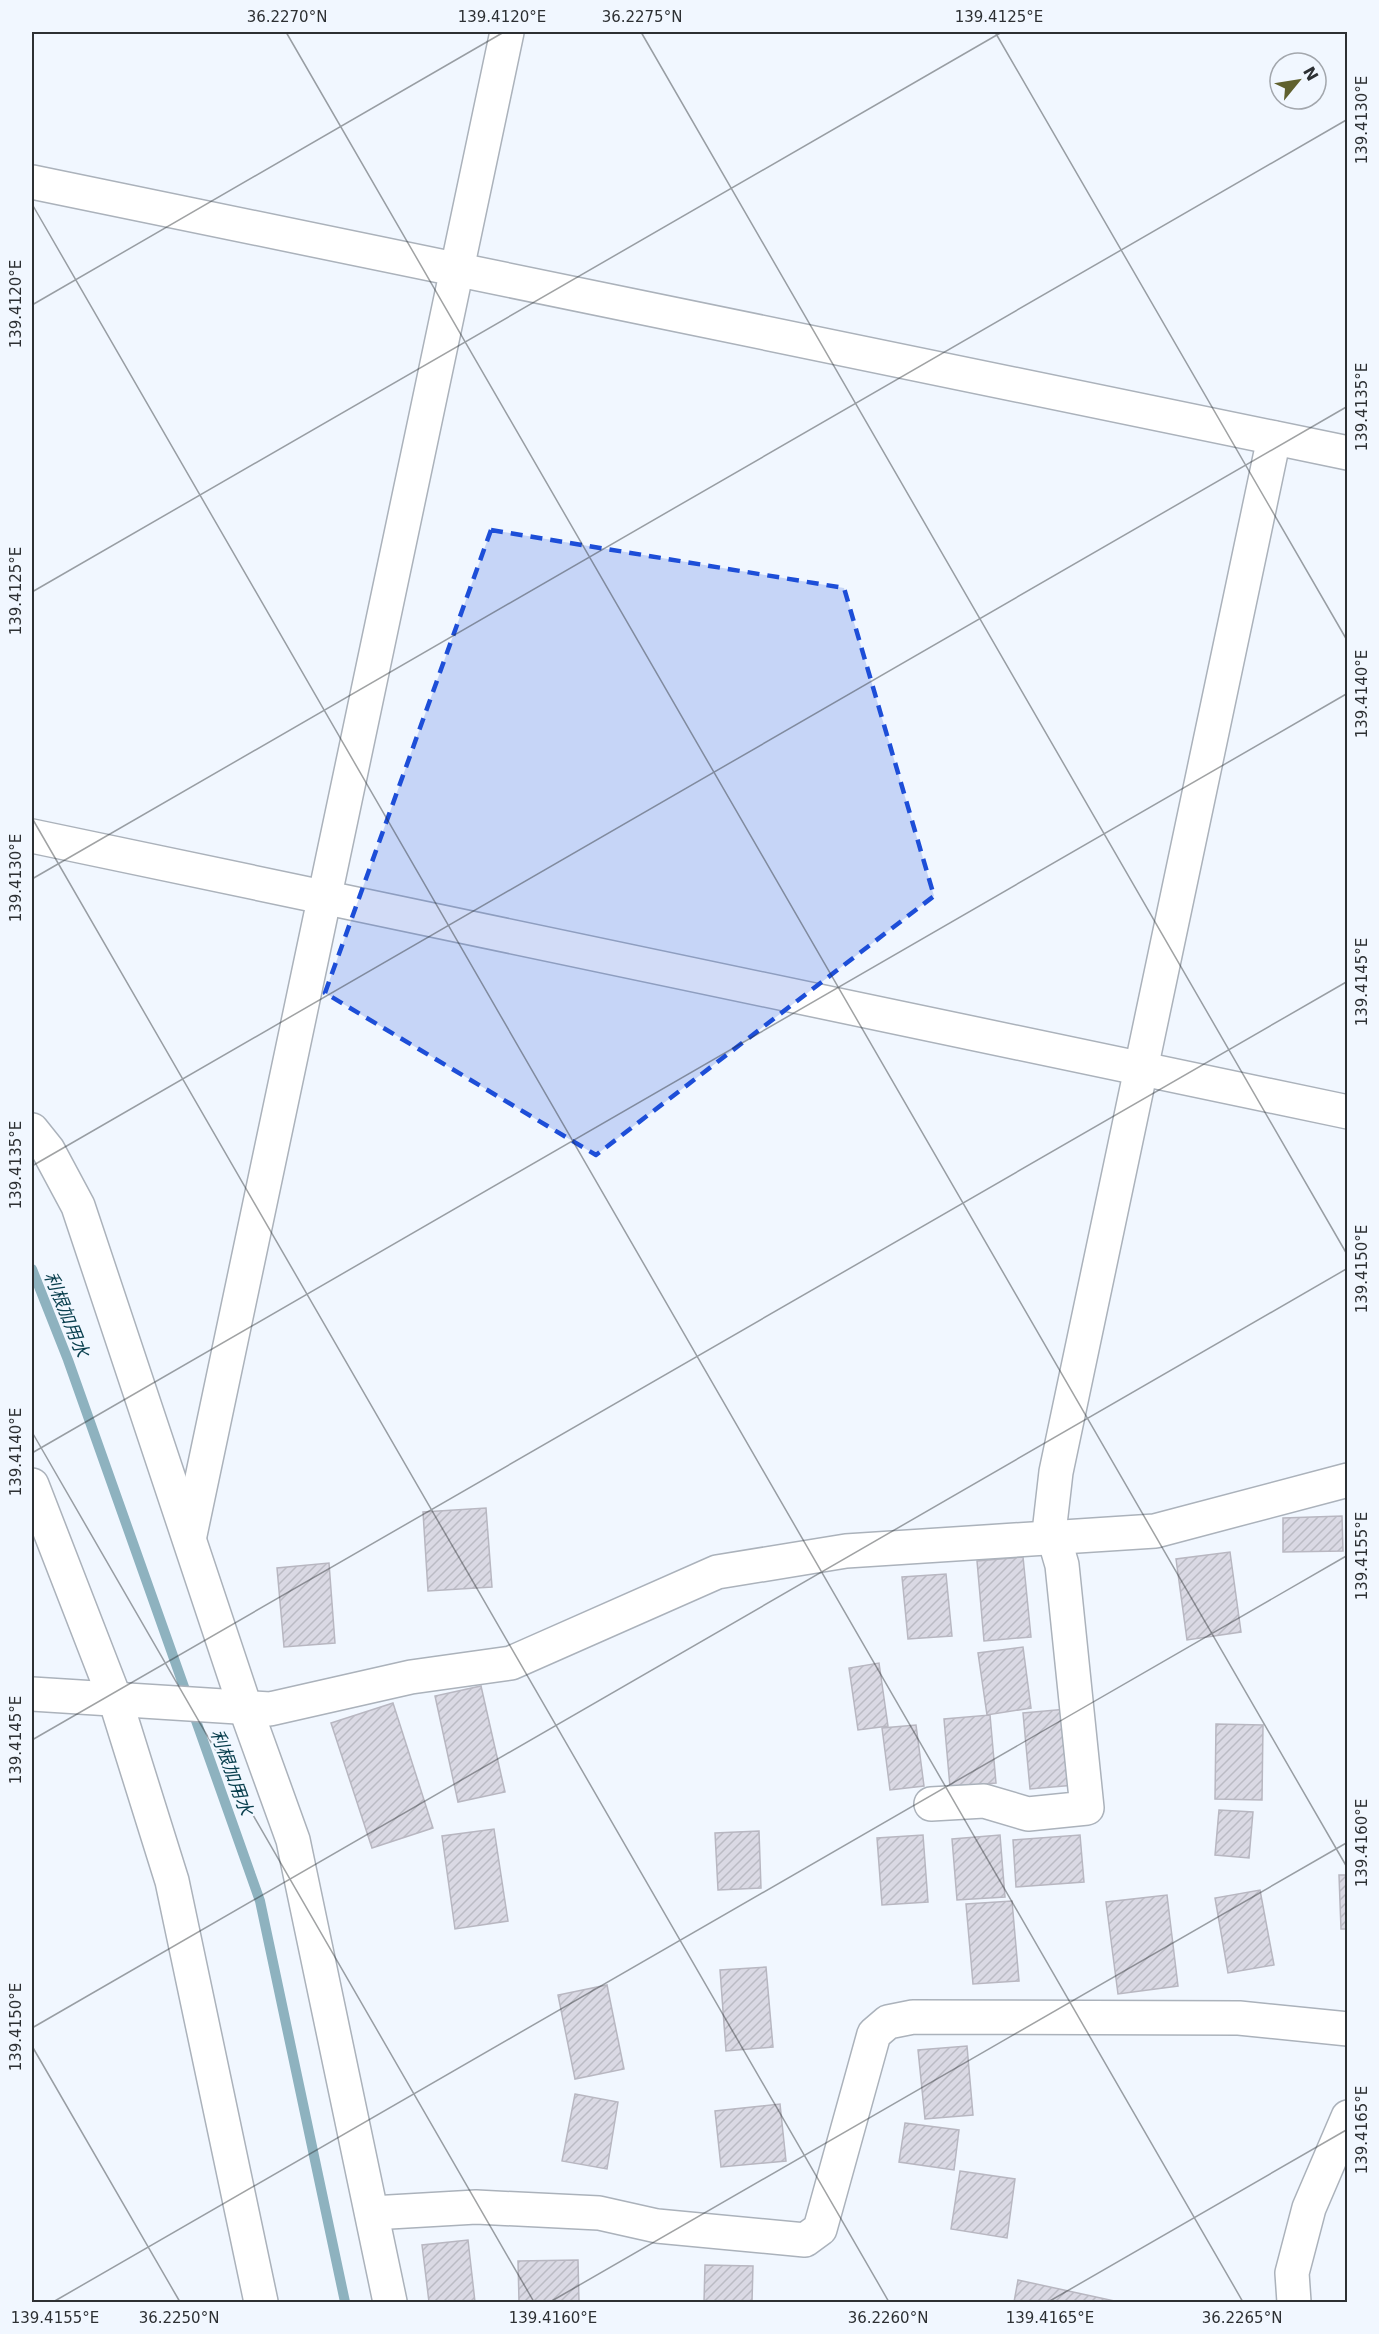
<svg xmlns="http://www.w3.org/2000/svg" width="1379" height="2334" font-family="'DejaVu Sans','Noto Sans JP',sans-serif">
<style>
.lines{fill:none;stroke-linecap:round;stroke-linejoin:round}
.stream{stroke:#8eb2bf;stroke-width:10}
.building{fill:url(#building-hatch);stroke:#b8b7c1;stroke-width:1.5}
.minor-casing{stroke:#abb2bb;stroke-width:36}
.minor{stroke:#fff;stroke-width:33}
.marked{fill:#1d4ed8;fill-opacity:0.2;stroke:#1d4ed8;stroke-width:4.5;stroke-dasharray:12 8;stroke-linejoin:round}
.ticks{fill:none;stroke:#2d3033;stroke-width:1.5;stroke-opacity:0.45}
.labels{text-anchor:middle;dominant-baseline:central;stroke-width:4.5;stroke-linejoin:round;paint-order:stroke}
.water-label{font-size:18px;font-style:italic;fill:#083e4d;stroke:#f1f7ff}
.neatline{fill:none;stroke:#2d3033;stroke-width:2}
.ticks-label{font-size:15px;text-anchor:middle;fill:#2d3033}
</style>
<defs>
<pattern id="building-hatch" width="6" height="6" patternUnits="userSpaceOnUse" patternTransform="scale(1.5)"><rect width="6" height="6" fill="#dad9e4"/><path d="M-1 1l2-2M0 6l6-6M5 7l2-2" fill="none" stroke="#bbbbc4"/></pattern>
</defs>
<rect width="100%" height="100%" fill="#f1f7ff"/>
<g class="lines">
<!-- stream -->
<polyline class="stream" points="32,1269 68,1360 260,1901 345,2302"/>
</g>
<!-- building -->
<g class="building">
<polygon points="486,1508 492,1587 428,1591 423,1512"/>
<polygon points="1342,1516 1343,1551 1283,1552 1283,1518"/>
<polygon points="1230,1552 1241,1632 1187,1640 1176,1559"/>
<polygon points="1023,1557 1031,1637 984,1641 977,1561"/>
<polygon points="329,1563 335,1643 284,1647 277,1568"/>
<polygon points="946,1574 952,1636 908,1639 902,1577"/>
<polygon points="1023,1647 1031,1708 987,1715 978,1653"/>
<polygon points="879,1663 888,1726 858,1730 849,1668"/>
<polygon points="481,1686 505,1792 458,1802 435,1696"/>
<polygon points="393,1703 433,1828 372,1848 331,1723"/>
<polygon points="1067,1709 1075,1785 1030,1789 1023,1713"/>
<polygon points="990,1715 996,1783 950,1787 944,1719"/>
<polygon points="1216,1724 1263,1725 1262,1800 1215,1799"/>
<polygon points="916,1725 924,1786 890,1790 882,1728"/>
<polygon points="1219,1810 1253,1812 1249,1858 1215,1855"/>
<polygon points="494,1829 508,1921 455,1929 442,1836"/>
<polygon points="759,1831 761,1888 718,1890 715,1833"/>
<polygon points="923,1835 928,1902 882,1905 877,1838"/>
<polygon points="1000,1835 1005,1897 957,1900 952,1839"/>
<polygon points="1080,1835 1084,1882 1016,1887 1013,1840"/>
<polygon points="1339,1875 1348,1875 1348,1929 1341,1929"/>
<polygon points="1260,1890 1274,1965 1228,1973 1215,1898"/>
<polygon points="1167,1895 1178,1986 1118,1994 1106,1902"/>
<polygon points="1012,1901 1019,1981 973,1984 966,1904"/>
<polygon points="766,1967 773,2047 726,2051 720,1970"/>
<polygon points="607,1985 624,2069 575,2079 558,1995"/>
<polygon points="967,2046 973,2115 925,2119 918,2050"/>
<polygon points="575,2094 618,2102 607,2169 562,2161"/>
<polygon points="780,2104 786,2161 721,2167 715,2111"/>
<polygon points="905,2123 959,2130 954,2170 899,2162"/>
<polygon points="960,2171 1015,2179 1007,2238 951,2229"/>
<polygon points="468,2240 475,2302 429,2302 422,2245"/>
<polygon points="578,2260 579,2302 519,2302 518,2261"/>
<polygon points="705,2265 753,2266 752,2302 704,2302"/>
<polygon points="1018,2280 1119,2302 1014,2302"/>
</g>
<g class="lines">
<!-- minor casing -->
<g class="minor-casing">
<g id="minor">
<polyline points="32,182 1348,453"/>
<polyline points="32,836 1348,1112"/>
<polyline points="32,1130 48,1150 78,1206 245,1707 293,1840 390,2302"/>
<polyline points="32,1485 115,1699 172,1881 261,2302"/>
<polyline points="190,1535 507,32"/>
<polyline points="32,1694 270,1709 411,1677 511,1663 717,1572 846,1551 1155,1531 1348,1480"/>
<polyline points="931,1804 984,1801 1028,1814 1087,1808 1062,1565 1050,1524 1056,1472 1274,438"/>
<polyline points="372,2213 476,2207 599,2213 657,2226 805,2240 820,2229 874,2034 888,2022 913,2017 1239,2018 1348,2029"/>
<polyline points="1294,2302 1292,2273 1309,2208 1348,2117"/>
</g>
</g>
<!-- minor -->
<use href="#minor" class="minor"/>
</g>
<!-- marked area -->
<path class="marked" d="M491,530L844,588L934,896L596,1155L325,993Z"/>
<!-- ticks -->
<path class="ticks" d="M286,32L1348,1869M641,32L1348,1256M995,32L1348,642M32,204L1243,2302M32,305L504,32M32,592L1002,32M32,818L889,2302M32,879L1348,119M32,1166L1348,406M32,1432L534,2302M32,1453L1348,693M32,1740L1348,981M32,2028L1348,1268M32,2046L180,2302M53,2302L1348,1555M550,2302L1348,1842M1048,2302L1348,2129"/>
<g class="labels">
<!-- water labels -->
<g class="water-label">
<text transform="translate(67 1314) rotate(68)">利根加用水</text>
<text transform="translate(232 1772) rotate(70)">利根加用水</text>
</g>
</g>
<!-- border -->
<rect width="1379" height="2334" fill="none" stroke="#f1f7ff" stroke-width="66"/>
<!-- north arrow -->
<g transform="translate(1298 81) rotate(60)"><circle r="28" fill="#f1f7ff" stroke="#a3a7ad" stroke-width="1.5"/>
<path d="M0-4.5L10 22L0 15L-10 22Z" fill="#60612e"/>
<text y="-9" font-size="16" font-weight="bold" text-anchor="middle" fill="#2d3033">N</text>
</g>
<rect x="33" y="33" width="1313" height="2268" class="neatline"/>
<g class="ticks-label">
<text x="287" y="22">36.2270°N</text>
<text x="502" y="22">139.4120°E</text>
<text x="642" y="22">36.2275°N</text>
<text x="999" y="22">139.4125°E</text>
<text transform="translate(1362 120) rotate(-90)" y="5">139.4130°E</text>
<text transform="translate(16 304) rotate(-90)" y="5">139.4120°E</text>
<text transform="translate(1362 407) rotate(-90)" y="5">139.4135°E</text>
<text transform="translate(16 591) rotate(-90)" y="5">139.4125°E</text>
<text transform="translate(1362 694) rotate(-90)" y="5">139.4140°E</text>
<text transform="translate(16 878) rotate(-90)" y="5">139.4130°E</text>
<text transform="translate(1362 982) rotate(-90)" y="5">139.4145°E</text>
<text transform="translate(16 1165) rotate(-90)" y="5">139.4135°E</text>
<text transform="translate(1362 1269) rotate(-90)" y="5">139.4150°E</text>
<text transform="translate(16 1452) rotate(-90)" y="5">139.4140°E</text>
<text transform="translate(1362 1556) rotate(-90)" y="5">139.4155°E</text>
<text transform="translate(16 1740) rotate(-90)" y="5">139.4145°E</text>
<text transform="translate(1362 1843) rotate(-90)" y="5">139.4160°E</text>
<text transform="translate(16 2027) rotate(-90)" y="5">139.4150°E</text>
<text transform="translate(1362 2130) rotate(-90)" y="5">139.4165°E</text>
<text x="55" y="2323">139.4155°E</text>
<text x="179" y="2323">36.2250°N</text>
<text x="553" y="2323">139.4160°E</text>
<text x="888" y="2323">36.2260°N</text>
<text x="1050" y="2323">139.4165°E</text>
<text x="1242" y="2323">36.2265°N</text>
</g>
</svg>
